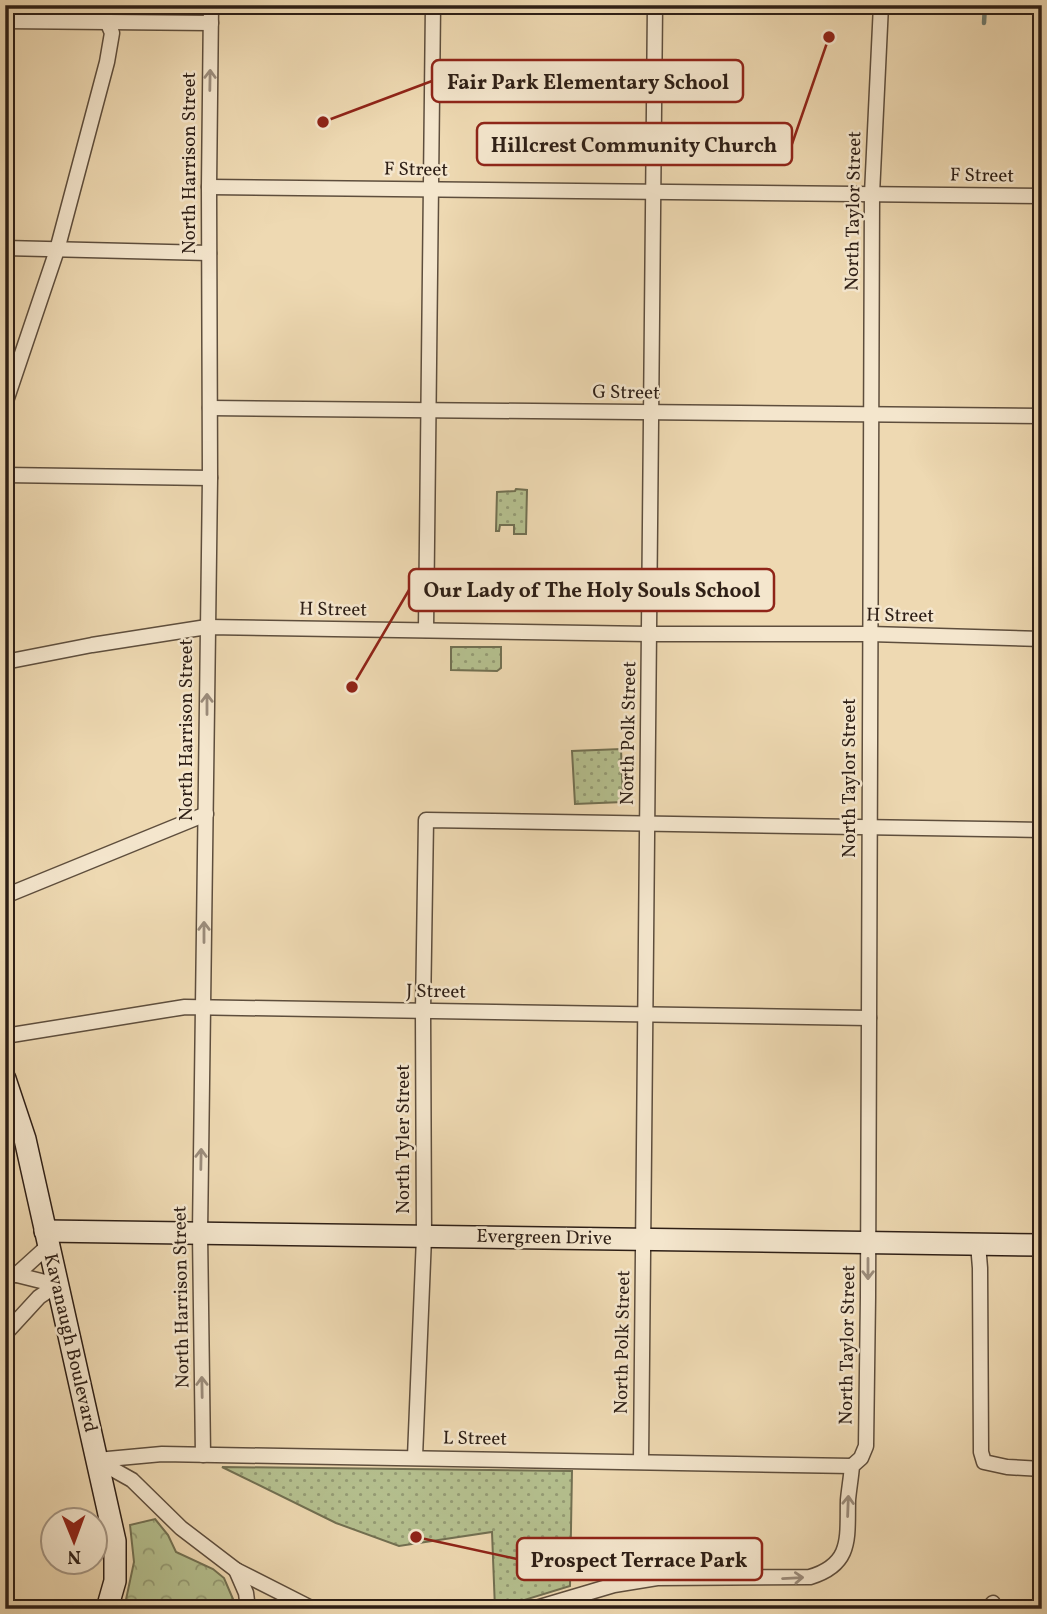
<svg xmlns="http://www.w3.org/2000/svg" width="1047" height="1614" font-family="Vollkorn,serif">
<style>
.forest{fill:url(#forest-crowns);stroke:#727052;stroke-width:2}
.park{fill:url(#park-dots);stroke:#727052;stroke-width:2}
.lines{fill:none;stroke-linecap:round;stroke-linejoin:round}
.stream{stroke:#6e7c71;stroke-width:4.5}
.street-casing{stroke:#5e4e3d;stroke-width:17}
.secondary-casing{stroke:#2e1f16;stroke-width:24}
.street{stroke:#f4e6cd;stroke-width:14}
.secondary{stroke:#f4e6cd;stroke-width:21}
.oneway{stroke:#9b8c7b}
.labels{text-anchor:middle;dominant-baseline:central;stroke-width:5;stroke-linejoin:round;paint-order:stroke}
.street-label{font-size:19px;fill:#2e1f16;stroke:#f4e6cd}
.leader{fill:none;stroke:#8f2418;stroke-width:2.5}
.callout-dot{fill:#8f2418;stroke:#f4e6cd;stroke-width:2.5}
.callout{fill:#f4e6cd;stroke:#8f2418;stroke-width:2.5}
.callout-label{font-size:21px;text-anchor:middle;font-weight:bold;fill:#2e1f16}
</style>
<defs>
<pattern id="forest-crowns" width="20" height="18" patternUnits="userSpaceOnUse" patternTransform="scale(1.75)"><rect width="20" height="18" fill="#b5c08f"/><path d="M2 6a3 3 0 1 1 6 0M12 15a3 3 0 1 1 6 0" fill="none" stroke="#949b74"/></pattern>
<pattern id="park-dots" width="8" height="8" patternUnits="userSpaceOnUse" patternTransform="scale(1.75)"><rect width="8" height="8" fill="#b5c08f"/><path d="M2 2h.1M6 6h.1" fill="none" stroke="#949b74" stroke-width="1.8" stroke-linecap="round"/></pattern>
</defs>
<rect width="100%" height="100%" fill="#eed9b2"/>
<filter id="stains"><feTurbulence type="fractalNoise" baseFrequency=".00286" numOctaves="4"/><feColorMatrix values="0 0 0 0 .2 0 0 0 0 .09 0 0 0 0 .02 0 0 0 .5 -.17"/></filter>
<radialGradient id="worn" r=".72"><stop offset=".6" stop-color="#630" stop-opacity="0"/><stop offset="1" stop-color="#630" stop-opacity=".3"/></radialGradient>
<!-- forest -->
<polygon class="forest" points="155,1519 168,1535 176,1552 213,1569 224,1578 233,1599 234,1609 124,1609 134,1562 130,1525"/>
<!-- park -->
<g class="park">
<polygon points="516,489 527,490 526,534 514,534 514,525 500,525 499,531 496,531 497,492 515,491"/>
<polygon points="451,647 501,647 501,668 497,671 451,670"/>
<polygon points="621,749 623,802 575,804 572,751"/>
<polygon points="222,1467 572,1471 570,1586 495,1609 492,1532 399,1546 336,1523"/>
</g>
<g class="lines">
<!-- stream -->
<polyline class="stream" points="984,23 985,5"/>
<!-- street casing -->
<g class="street-casing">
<g id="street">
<polyline points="5,21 211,23"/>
<polyline points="209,187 1042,196"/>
<polyline points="5,248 209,253"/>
<polyline points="5,404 57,250 107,62 112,33 100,5"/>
<polyline points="210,408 1042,416"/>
<polyline points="5,475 210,478"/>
<polyline points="426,630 433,5"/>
<polyline points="5,662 92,645 207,627 649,634 870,634 1042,639"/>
<polyline points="5,896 206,814"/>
<polyline points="5,1036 185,1007 869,1018"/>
<polyline points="978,1244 980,1268 981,1452 984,1462 1007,1467 1042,1469"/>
<polyline points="5,1272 57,1285"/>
<polyline points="16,1275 48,1246"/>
<polyline points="5,1334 39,1297 57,1285"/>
<polyline points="203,1455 200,1233 210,478 209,187 211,5"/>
<polyline points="415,1457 424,1237 423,1011 426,820 1042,830"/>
<polyline points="97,1460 162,1454 852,1466"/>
<polyline points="98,1461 132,1480 181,1528 236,1570 313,1609"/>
<polyline points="641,1461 655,5"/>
<polyline points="236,1570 246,1593 248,1609"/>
<path d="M533,1609L614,1585L657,1578L810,1577C853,1564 847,1537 848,1500C849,1489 851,1478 852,1466L861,1458L866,1446L868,1297L872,194L881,5"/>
<polyline points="989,1609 993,1603"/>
</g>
</g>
<!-- secondary casing -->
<g class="secondary-casing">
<g id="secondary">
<polyline points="5,1079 25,1139 115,1541 115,1581 107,1609"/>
<polyline points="45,1231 1042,1245"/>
</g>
</g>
<!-- street -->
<use href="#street" class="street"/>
<!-- secondary -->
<use href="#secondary" class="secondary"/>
</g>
<!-- one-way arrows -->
<defs><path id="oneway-shaft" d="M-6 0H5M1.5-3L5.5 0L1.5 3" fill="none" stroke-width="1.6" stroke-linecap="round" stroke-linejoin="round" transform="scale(1.75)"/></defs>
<g class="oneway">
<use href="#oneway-shaft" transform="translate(210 80) rotate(-89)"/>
<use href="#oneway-shaft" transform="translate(207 704) rotate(-90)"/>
<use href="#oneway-shaft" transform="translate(204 932) rotate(-90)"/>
<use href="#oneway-shaft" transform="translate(201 1159) rotate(-89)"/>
<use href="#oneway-shaft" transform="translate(868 1269) rotate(90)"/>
<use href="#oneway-shaft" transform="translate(202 1387) rotate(-91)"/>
<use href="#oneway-shaft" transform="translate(848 1506) rotate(-88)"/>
<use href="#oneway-shaft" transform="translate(793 1578) rotate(-3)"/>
</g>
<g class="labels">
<!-- street labels -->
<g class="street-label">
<text transform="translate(190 163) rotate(-90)">North Harrison Street</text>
<text transform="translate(416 170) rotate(1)">F Street</text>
<text transform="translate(982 176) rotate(1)">F Street</text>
<text transform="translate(854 211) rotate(-89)">North Taylor Street</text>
<text transform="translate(626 393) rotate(1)">G Street</text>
<text transform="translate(333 610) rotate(1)">H Street</text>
<text transform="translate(900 616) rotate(1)">H Street</text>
<text transform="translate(187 730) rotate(-90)">North Harrison Street</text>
<text transform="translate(629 733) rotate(-89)">North Polk Street</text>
<text transform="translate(850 778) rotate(-90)">North Taylor Street</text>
<text transform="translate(436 992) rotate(1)">J Street</text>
<text transform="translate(404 1139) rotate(-90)">North Tyler Street</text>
<text transform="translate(544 1238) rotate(1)">Evergreen Drive</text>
<text transform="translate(182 1297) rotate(-91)">North Harrison Street</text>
<text transform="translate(623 1342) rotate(-89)">North Polk Street</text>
<text transform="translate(70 1343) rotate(77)">Kavanaugh Boulevard</text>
<text transform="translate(848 1345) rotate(-89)">North Taylor Street</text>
<text transform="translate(475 1439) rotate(1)">L Street</text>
</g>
</g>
<!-- callouts -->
<path class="leader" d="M323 122L432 81M829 37L792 144M352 687L409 590M416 1537L517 1559"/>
<g class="callout-dot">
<circle cx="323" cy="122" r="7"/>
<circle cx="829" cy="37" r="7"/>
<circle cx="352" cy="687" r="7"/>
<circle cx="416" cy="1537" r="7"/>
</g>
<g class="callout">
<rect x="432" y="60" width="311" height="42" rx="7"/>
<rect x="477" y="123" width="315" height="42" rx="7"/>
<rect x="409" y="569" width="365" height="42" rx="7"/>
<rect x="517" y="1538" width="245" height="42" rx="7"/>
</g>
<g class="callout-label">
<text x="588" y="89">Fair Park Elementary School</text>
<text x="634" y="152">Hillcrest Community Church</text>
<text x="592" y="597">Our Lady of The Holy Souls School</text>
<text x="639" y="1567">Prospect Terrace Park</text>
</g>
<!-- margin -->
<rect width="1047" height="1614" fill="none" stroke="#eed9b2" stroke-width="28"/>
<rect x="7" y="7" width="1033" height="1600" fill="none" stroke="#2e1f16" stroke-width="3.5"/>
<rect x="14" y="14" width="1019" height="1586" fill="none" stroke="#2e1f16" stroke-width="2"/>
<!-- north arrow -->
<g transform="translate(74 1541) rotate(179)"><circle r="33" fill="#f4e6cd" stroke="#a59684" stroke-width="2"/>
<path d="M0-5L12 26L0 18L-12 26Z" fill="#8f2418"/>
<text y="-10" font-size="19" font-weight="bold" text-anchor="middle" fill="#2e1f16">N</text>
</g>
<rect width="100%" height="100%" filter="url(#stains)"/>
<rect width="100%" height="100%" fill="url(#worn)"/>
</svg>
